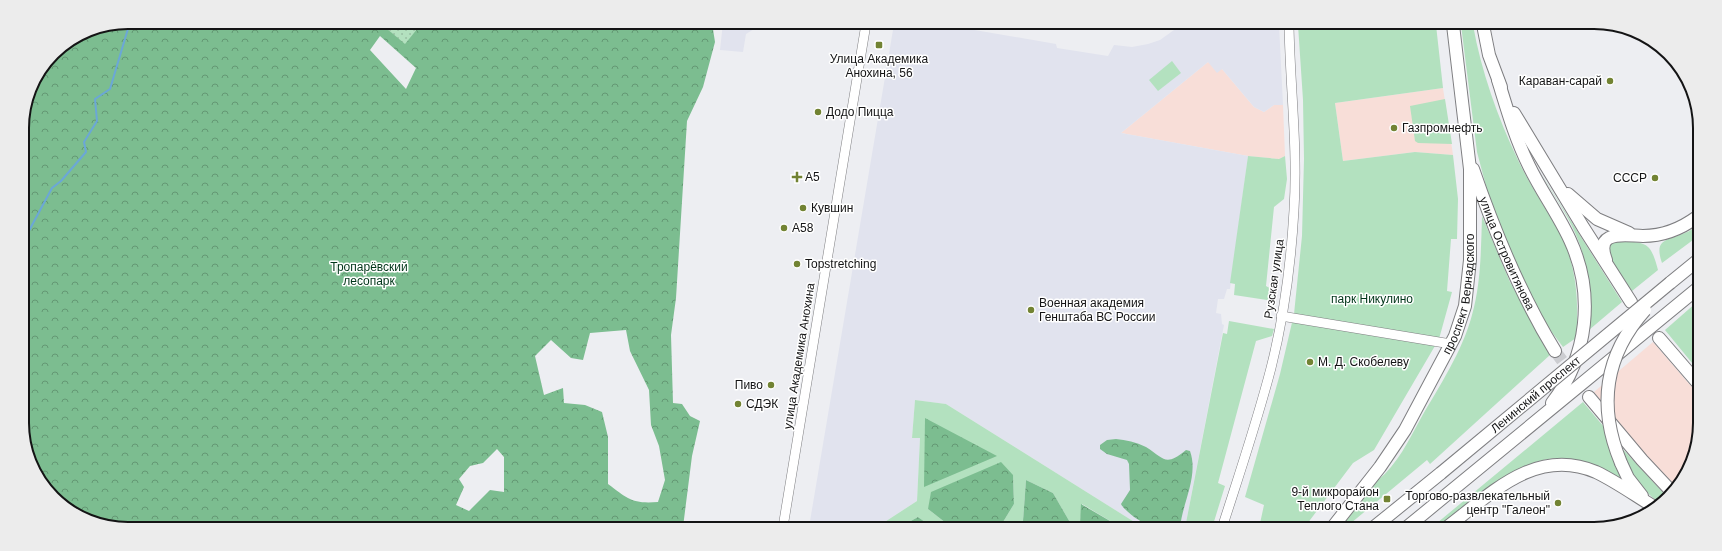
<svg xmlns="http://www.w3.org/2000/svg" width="1722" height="551" font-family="Helvetica,sans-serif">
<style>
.commercial{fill:#f8ded8}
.built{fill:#e1e3ee}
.green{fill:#b3e1bf;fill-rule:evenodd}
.forest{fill:url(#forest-crowns);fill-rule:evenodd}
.garden{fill:url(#garden-dots)}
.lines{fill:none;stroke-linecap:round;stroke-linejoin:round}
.stream{stroke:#6ba7d7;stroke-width:2}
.major-tunnel{stroke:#cccdd1;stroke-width:12;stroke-dasharray:12 6;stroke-linecap:butt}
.minor-casing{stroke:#7e7e81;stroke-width:10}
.major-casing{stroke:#7e7e81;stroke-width:14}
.minor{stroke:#fff;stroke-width:9}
.major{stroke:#fff;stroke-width:12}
.major-bridge-casing{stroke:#7e7e81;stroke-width:14;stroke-linecap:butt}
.major-bridge{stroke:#fff;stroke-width:12}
.poi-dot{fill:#728333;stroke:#fff;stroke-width:1.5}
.labels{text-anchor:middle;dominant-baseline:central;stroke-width:3;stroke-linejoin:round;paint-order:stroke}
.poi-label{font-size:12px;fill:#141415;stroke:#fff;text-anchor:start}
.street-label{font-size:12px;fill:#141415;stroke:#fff}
.park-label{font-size:12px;fill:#003619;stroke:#fff}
.rim{fill:none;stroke:#141415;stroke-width:2}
</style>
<defs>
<pattern id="forest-crowns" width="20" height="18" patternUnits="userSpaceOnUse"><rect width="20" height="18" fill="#7cbd90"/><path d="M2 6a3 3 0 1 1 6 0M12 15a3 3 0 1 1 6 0" fill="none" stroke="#649874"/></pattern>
<pattern id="garden-dots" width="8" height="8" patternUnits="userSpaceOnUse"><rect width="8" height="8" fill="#b3e1bf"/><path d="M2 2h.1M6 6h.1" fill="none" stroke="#99c0a3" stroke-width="1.8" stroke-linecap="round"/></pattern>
</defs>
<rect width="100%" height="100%" fill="#edeef2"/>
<!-- commercial -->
<g class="commercial">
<polygon points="1208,62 1222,69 1254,107 1264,112 1274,105 1283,105 1285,156 1279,159 1248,156 1121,133"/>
<polygon points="1443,88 1453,155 1415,152 1343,161 1335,103"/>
<polygon points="1653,342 1697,393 1696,451 1682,482 1677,487 1647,456 1594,392"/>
</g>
<!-- built -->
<g class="built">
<polygon points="723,23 762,24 746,34 743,52 720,50"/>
<polygon points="894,24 940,24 1056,44 1057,48 1108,56 1114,45 1132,47 1148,44 1160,40 1181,25 1279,25 1283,105 1274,105 1264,112 1254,107 1222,69 1217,73 1208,62 1121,133 1248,156 1230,289 1227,289 1224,299 1218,299 1216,313 1221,314 1222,324 1224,325 1185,528 1144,528 946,404 915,400 912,438 920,438 917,501 877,527 809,527"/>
</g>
<!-- green -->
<g class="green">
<polygon points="1298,25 1436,25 1443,88 1335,103 1343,161 1415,152 1453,155 1458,199 1457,239 1451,239 1447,291 1452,292 1439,339 1374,450 1353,463 1304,528 1259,528 1264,505 1245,497 1280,374 1294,314 1302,236 1304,159 1303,100"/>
<path d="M1461,25H1473C1481,71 1498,118 1518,160C1531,188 1549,212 1563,240C1577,269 1579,306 1576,338L1563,347L1548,327L1522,279L1490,201L1477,152Z"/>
<polygon points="1172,61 1181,73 1158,91 1149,80"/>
<polygon points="1445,99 1452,144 1418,143 1415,141 1410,106"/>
<polygon points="1248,156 1279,159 1285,156 1287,179 1284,199 1274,207 1266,286 1276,292 1274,301 1234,295 1235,284 1230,283"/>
<path d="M1540,172L1622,302L1589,330C1589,303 1589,270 1580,245C1571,219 1554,196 1540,172Z"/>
<path d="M1482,216L1510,282L1550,355L1430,464L1427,460L1345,528H1339L1378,480C1397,465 1409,440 1421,418C1440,385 1462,352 1472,315C1481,283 1481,249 1482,216Z"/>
<path d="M1697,225V237L1662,263C1653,237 1669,241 1687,232C1691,231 1694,227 1697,225Z"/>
<path d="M1618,240C1647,244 1650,240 1658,270L1632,291L1607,253L1611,243Z"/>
<polygon points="1697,302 1697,369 1665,330"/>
<polygon points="1229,321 1274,329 1272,336 1256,341 1218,483 1225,486 1212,528 1185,528 1223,333 1227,334"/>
<path d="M915,400L946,404L1144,528H1122L1082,504L1080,524L1085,528L1000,527L1014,504L1013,476L928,509L951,527H932L918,517L900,527H877L917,501L920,438H912ZM1026,480L1053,493L1071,524L1059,527L1023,521Z"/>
<path d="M1583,402L1604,427L1608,445L1625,483C1608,475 1590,464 1572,460C1526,448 1472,502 1439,528H1431Z"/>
<path d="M1619,445L1668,498L1661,505C1636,484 1633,475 1619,445Z"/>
</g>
<!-- forest -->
<g class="forest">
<path d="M128,22L712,23L715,42L703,87L687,121L676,298L671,335L673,403L682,404L690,416L700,421L692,456L683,527L100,525L48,493L24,444L22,121L30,87L53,53L87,30ZM380,36L416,68L406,89L370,50ZM626,330L630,351L649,390L651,425L659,446L665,480L658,502C632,504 628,499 608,484V437L602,412L585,405L564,403L563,388L544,395L535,356L551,340L571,358L583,360L590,333ZM497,449L504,457V492L490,490L469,511L456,505L464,487L459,479L470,466L483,463Z"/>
<polygon points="925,418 997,456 924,487"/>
<path d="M1116,439C1126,440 1136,442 1146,447C1165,459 1165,467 1186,450L1190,451C1199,476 1182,504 1180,528C1172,528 1162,529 1154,528C1146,526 1125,512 1121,504L1130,490L1129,464L1127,460L1107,454L1100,449V445L1107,440Z"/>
<polygon points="1001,462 1013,475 1014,504 1000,527 951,527 928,509 931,492"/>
<polygon points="1026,480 1053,493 1071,524 1059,527 1023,521"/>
<polygon points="1081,504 1122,528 1085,528 1080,524"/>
<polygon points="918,517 932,527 900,527"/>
</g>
<!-- garden -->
<polygon class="garden" points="380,23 422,23 405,44"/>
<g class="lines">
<!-- stream -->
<polyline class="stream" points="23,246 24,240 52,188 61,181 86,152 84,142 97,121 95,99 110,89 130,22"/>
<!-- major-tunnel -->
<g class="major-tunnel">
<polyline points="1635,307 1659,338"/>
<polyline points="1555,351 1589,397"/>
</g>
<!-- minor casing -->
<g class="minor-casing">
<g id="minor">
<polyline points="1281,316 1451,344"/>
<polyline points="783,527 866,24"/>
<path d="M1222,528C1239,475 1257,422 1271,368C1284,317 1291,263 1294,210C1298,148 1290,86 1289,25"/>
</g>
</g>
<!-- major casing -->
<g class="major-casing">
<g id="major">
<polyline points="1483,25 1489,55 1501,87"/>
<path d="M1498,80C1507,109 1515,138 1529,166C1541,191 1558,214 1570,240C1595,294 1588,356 1552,403"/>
<polyline points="1514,113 1583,227 1631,302"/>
<path id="s1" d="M1473,169C1495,233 1520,294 1555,351"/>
<polyline points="1568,194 1597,219 1629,233"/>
<path d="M1606,260C1603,252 1601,242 1609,238C1618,233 1633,236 1643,236C1663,236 1682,228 1697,217"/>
<polyline points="1670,283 1697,261"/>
<polyline points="1659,338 1697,382"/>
<polyline points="1589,397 1642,460 1672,492"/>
<polyline points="1621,463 1628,478 1642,496"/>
<path id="s2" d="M1332,528L1380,467L1405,430L1455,336L1465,306L1470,260V169L1453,25"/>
<polyline points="1373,528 1441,473"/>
<polyline points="1406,528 1697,289"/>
<path d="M1446,528C1490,495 1535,446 1596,472C1617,482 1636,496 1656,508"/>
</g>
</g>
<!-- minor -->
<use href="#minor" class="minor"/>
<!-- major -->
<use href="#major" class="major"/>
<!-- major-bridge casing -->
<g class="major-bridge-casing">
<g id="major-bridge">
<path d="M1621,463C1598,408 1604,356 1645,310"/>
<path id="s3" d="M1441,473L1670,283"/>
</g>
</g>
<!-- major-bridge -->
<use href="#major-bridge" class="major-bridge"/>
</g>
<!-- markers -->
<g class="poi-dot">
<rect x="875" y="41" width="8" height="8" rx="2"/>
<circle cx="1610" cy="81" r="4"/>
<circle cx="818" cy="112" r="4"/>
<circle cx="1394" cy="128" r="4"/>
<path d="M795 171h4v4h4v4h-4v4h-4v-4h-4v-4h4z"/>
<circle cx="1655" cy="178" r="4"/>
<circle cx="803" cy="208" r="4"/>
<circle cx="784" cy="228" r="4"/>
<circle cx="797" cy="264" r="4"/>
<circle cx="1031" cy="310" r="4"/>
<circle cx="1310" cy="362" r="4"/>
<circle cx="771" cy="385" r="4"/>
<circle cx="738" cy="404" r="4"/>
<rect x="1383" y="495" width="8" height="8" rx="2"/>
<circle cx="1558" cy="503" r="4"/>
</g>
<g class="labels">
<!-- poi labels -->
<g class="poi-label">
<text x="879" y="59" text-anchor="middle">Улица Академика<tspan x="879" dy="14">Анохина, 56</tspan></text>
<text x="1602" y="81" text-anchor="end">Караван-сарай</text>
<text x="826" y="112">Додо Пицца</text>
<text x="1402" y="128">Газпромнефть</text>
<text x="805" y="177">А5</text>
<text x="1647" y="178" text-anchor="end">СССР</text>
<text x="811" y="208">Кувшин</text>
<text x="792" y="228">А58</text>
<text x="805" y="264">Topstretching</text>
<text x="1039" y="303">Военная академия<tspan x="1039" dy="14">Генштаба ВС России</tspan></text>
<text x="1318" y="362">М. Д. Скобелеву</text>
<text x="763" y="385" text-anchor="end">Пиво</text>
<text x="746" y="404">СДЭК</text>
<text x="1379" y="492" text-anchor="end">9-й микрорайон<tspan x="1379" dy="14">Теплого Стана</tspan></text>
<text x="1550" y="496" text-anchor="end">Торгово-развлекательный<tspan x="1550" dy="14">центр "Галеон"</tspan></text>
</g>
<!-- street labels -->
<g class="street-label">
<text stroke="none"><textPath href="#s1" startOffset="91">улица Островитянова</textPath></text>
<text transform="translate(1274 279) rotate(-82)">Рузская улица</text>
<text stroke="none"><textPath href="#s2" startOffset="271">проспект Вернадского</textPath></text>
<text transform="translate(799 356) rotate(-81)">улица Академика Анохина</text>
<text stroke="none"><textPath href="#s3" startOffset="123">Ленинский проспект</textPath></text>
</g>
<!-- park labels -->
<g class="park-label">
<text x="369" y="267">Тропарёвский<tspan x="369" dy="14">лесопарк</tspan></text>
<text x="1372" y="299">парк Никулино</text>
</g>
</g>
<!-- crop -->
<path d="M0 0H1722V551H0ZM128 29H1594A99 99 0 0 1 1693 128V423A99 99 0 0 1 1594 522H128A99 99 0 0 1 29 423V128A99 99 0 0 1 128 29Z" fill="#ececec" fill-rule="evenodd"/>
<path class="rim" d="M128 29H1594A99 99 0 0 1 1693 128V423A99 99 0 0 1 1594 522H128A99 99 0 0 1 29 423V128A99 99 0 0 1 128 29Z"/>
</svg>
